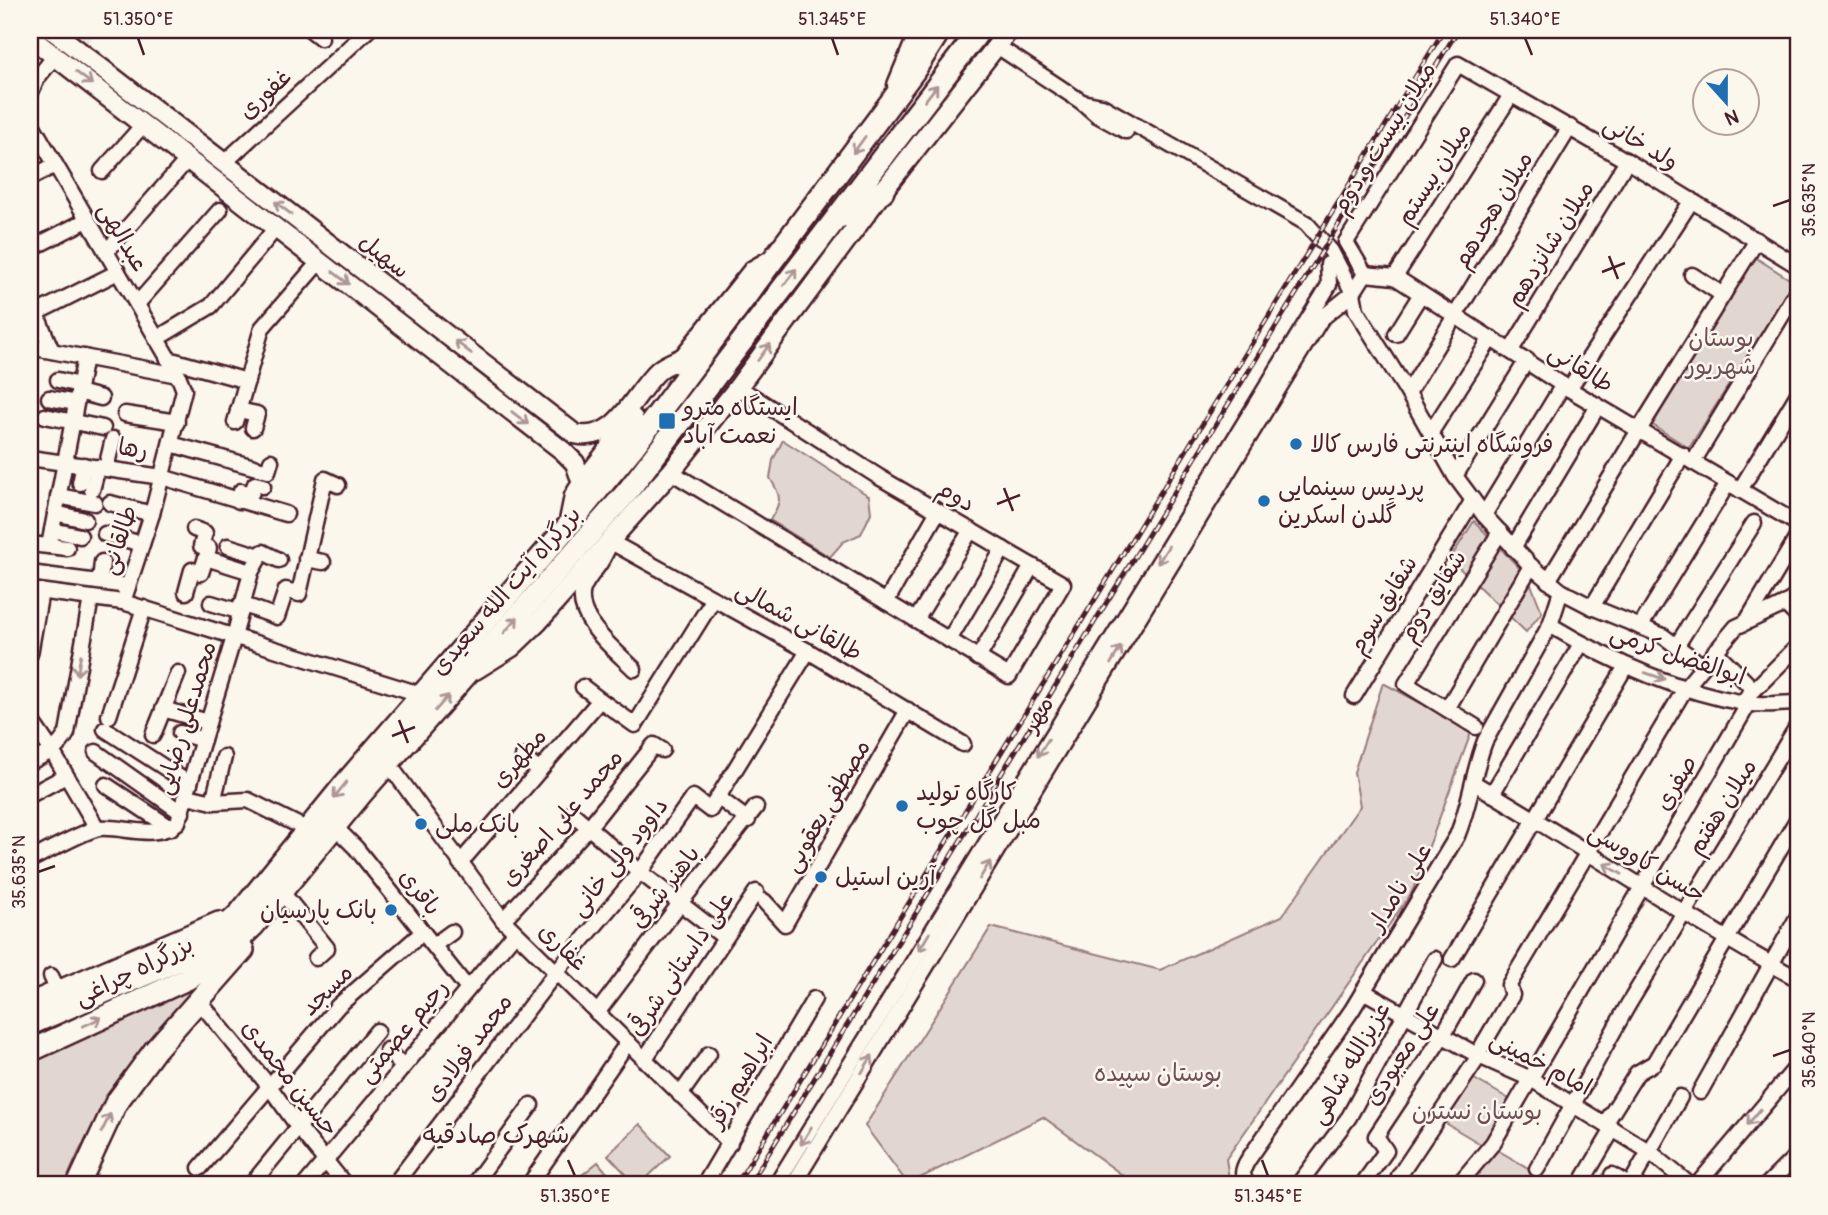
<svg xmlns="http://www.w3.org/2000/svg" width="1828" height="1215" font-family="Pangolin,'Playpen Sans Arabic',sans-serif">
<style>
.built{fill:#eee7de}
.green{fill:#e2d7d0;stroke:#967b7e;stroke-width:2}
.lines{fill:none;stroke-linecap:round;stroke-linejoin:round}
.minor-casing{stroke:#4a1f2b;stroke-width:19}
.major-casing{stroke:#4a1f2b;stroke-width:23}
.highway-casing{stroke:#4a1f2b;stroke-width:26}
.minor{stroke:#fbf7ec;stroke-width:14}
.major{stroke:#fbf7ec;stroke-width:18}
.highway{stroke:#fbf7ec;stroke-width:21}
.rail-casing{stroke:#4a1f2b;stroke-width:5}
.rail{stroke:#fbf7ec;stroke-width:2.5;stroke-dasharray:8;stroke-linecap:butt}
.oneway{stroke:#ab9695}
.ticks{fill:none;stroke:#4a1f2b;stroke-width:2.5}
.poi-dot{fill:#1f6fb2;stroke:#fbf7ec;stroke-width:2.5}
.labels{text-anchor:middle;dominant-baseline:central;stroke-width:5;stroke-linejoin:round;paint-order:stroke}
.street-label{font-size:24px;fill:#4a1f2b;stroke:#fbf7ec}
.park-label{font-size:24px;fill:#704d54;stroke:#fbf7ec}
.poi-label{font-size:24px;fill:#4a1f2b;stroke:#fbf7ec;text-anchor:start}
.neighbourhood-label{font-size:26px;fill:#4a1f2b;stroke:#fbf7ec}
.neatline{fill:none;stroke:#4a1f2b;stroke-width:2.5}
.ticks-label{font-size:18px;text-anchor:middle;fill:#4a1f2b}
</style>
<rect width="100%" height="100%" fill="#fbf7ec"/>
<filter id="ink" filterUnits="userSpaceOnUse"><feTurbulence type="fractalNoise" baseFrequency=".0143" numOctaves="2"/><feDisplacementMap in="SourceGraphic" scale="14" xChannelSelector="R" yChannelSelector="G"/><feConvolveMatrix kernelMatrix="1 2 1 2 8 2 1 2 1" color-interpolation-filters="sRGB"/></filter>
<g filter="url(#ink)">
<!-- built -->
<polygon class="built" points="59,30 89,30 95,34 83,49"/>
<!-- green -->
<g class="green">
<polygon points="1753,256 1794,282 1689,448 1648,422"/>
<path d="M783,440L869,496L871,513L861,534L843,542L830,557L770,520C782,501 782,497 770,478L773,460Z"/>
<polygon points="1474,521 1528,577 1542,612 1526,632 1450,559"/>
<polygon points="1383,683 1472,730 1412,892 1226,1159 1230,1185 1136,1185 1043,1117 908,1184 865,1126 991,927 1160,970 1282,916 1360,806 1354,772"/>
<path d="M215,971C161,1037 93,1104 65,1185H33L30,1177V1060Z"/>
<polygon points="1469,1076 1511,1100 1484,1146 1442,1121"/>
<polygon points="640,1124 670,1156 639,1185 636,1185 608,1155"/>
<polygon points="1494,1148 1557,1185 1466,1185"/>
<polygon points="598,1162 617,1185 574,1185 572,1183"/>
</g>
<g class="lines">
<!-- minor casing -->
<g class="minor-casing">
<g id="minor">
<polyline points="311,30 321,38"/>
<polyline points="997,46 1082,102 1097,115 1126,131"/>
<polyline points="30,94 38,77 55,56"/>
<polyline points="1082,102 1102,106 1306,223 1331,251 1353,293 1356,310 1408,393 1455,476 1484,515 1531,566 1561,591 1592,607 1663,636 1703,666"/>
<polyline points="30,121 178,375 184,390 152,514 123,602"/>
<polyline points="224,163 368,30"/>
<polyline points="102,171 143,125"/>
<polyline points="30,178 55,165"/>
<polyline points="30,249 87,220"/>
<polyline points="106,252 188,159"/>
<polyline points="1365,274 1346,242 1458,64 1627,161 1798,266"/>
<polyline points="1692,275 1723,295"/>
<polyline points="1395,277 1511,95"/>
<polyline points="30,299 52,351"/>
<polyline points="137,304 220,210"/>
<polyline points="36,313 118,272"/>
<polyline points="1396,334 1421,294"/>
<polyline points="156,339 211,306 276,228"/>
<polyline points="30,347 178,375"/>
<polyline points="1511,350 1627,161"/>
<polyline points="168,359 247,381"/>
<polyline points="58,380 79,385"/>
<polyline points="1569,389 1692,200"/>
<polyline points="78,392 101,398"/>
<polyline points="1408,393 1570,127"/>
<polyline points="49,398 76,403"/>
<polyline points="238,410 257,414 253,428"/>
<polyline points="125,414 177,422"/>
<polyline points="45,416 103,428"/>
<polyline points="235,422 262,328 319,262"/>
<polyline points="1431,432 1491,338"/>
<polyline points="171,444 268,471 271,461"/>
<polyline points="30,458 162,477 286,514"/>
<polyline points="1693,462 1798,289"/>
<polyline points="106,468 113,439"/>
<polyline points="671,472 1009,676 1063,584 879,477 738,387"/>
<polyline points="1455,476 1527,360"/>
<polyline points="80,483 84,465"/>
<polyline points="92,490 98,467"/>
<polyline points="1740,490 1798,394"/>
<polyline points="58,496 95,503"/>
<polyline points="239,501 241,491 251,494 255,484 263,486"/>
<polyline points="110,503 152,514"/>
<polyline points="55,513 85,520"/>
<polyline points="1484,515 1563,385"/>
<polyline points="52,530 80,536"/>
<polyline points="105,534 142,544"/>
<polyline points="30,544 67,548"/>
<polyline points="49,546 85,357"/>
<polyline points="1513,548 1598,406"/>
<polyline points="263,552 279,560"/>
<polyline points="206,558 251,572"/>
<polyline points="306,559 323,562"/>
<polyline points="30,573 128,586"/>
<polyline points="1548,581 1639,430 1757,240"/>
<polyline points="100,582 102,562"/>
<polyline points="30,590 123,602 423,695"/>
<polyline points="186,592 192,570 201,573 209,548 201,546 205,533 194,529"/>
<polyline points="886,602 938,511"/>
<polyline points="211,603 241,612"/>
<polyline points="241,604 277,617 286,590 299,594 325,479 338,485"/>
<polyline points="1785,604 1798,617"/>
<polyline points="1592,607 1683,455"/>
<polyline points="916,620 971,530"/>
<polyline points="1747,621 1798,536"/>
<path d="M1550,625C1608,660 1677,691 1744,703C1761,706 1781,703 1798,703"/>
<polyline points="1640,627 1728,483"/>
<polyline points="949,640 1003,549"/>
<polyline points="1677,645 1754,523"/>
<polyline points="1715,651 1754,690"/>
<polyline points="30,654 41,591"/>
<polyline points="978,658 1032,566"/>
<path d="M634,669C616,651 574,618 583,589C586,581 593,573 598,566C603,559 607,550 611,542L808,651L963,744"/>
<polyline points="1354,696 1473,500"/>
<polyline points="600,700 635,725 713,600"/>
<polyline points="1742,702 1798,646"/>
<polyline points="163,709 208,722"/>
<polyline points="1447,709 1531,566"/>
<polyline points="109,716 144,608"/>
<polyline points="30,719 52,751 97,828"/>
<polyline points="1476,727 1406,684 1500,532"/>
<polyline points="105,729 190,784"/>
<polyline points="180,733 203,740"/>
<polyline points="153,735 178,673"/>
<polyline points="96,752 182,813"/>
<polyline points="523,757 539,771"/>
<path d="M30,762C45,755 59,749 67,733L91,598"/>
<polyline points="388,763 503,920 730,1143"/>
<path d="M1474,783C1583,847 1687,919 1798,979"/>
<polyline points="106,785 171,828"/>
<polyline points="1492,794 1581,644"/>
<polyline points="30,795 66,776"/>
<polyline points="187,796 213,802 248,800 308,830"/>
<polyline points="719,798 748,820"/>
<polyline points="213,802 224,757"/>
<polyline points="572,813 640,872 725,938"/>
<polyline points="334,826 356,848 468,989"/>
<path d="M30,860C44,853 86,830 99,828C125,826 156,841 178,822L234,637L251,572L260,556L228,546"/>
<polyline points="460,863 600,700 583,687"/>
<polyline points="281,891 327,948 316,958"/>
<polyline points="764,901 785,924 908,710"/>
<polyline points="503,920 589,827 654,745 662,750"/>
<polyline points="434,945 452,932"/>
<polyline points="1452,959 1626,666"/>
<polyline points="51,976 58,991"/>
<polyline points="1363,991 1479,1056 1531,1079 1650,1152 1690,1185"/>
<polyline points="199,1001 269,1086 299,1128 345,1185"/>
<polyline points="597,1013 681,902 756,807"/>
<polyline points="387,1050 403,1067"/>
<polyline points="644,1060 756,892"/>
<polyline points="1700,1092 1798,916"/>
<polyline points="680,1095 709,1054"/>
<polyline points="1605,1124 1637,1073 1654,1063 1798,818"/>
<polyline points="200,1168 338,1006 423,932"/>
<polyline points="1537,1169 1628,1005 1798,725"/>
<polyline points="1612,1175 1629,1185"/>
<polyline points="1399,1176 1479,1056 1480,1050 1512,995 1509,985 1686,687 1736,627 1785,604 1798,595"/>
<polyline points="251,1185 377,1031"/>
<polyline points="305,1185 515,933"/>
<polyline points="394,1185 556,972 640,872 693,797 710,810 808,651"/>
<polyline points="473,1185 531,1105"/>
<polyline points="529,1185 628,1042"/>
<polyline points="704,1185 814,999"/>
<polyline points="776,1185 1323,295 1329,285 1328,264"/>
<polyline points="793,1185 1321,319 1353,293 1365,274 1395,277 1569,389 1798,524"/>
<path d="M1248,1185C1241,1175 1242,1170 1248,1160L1352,1010L1457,836C1470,805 1473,772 1485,741L1550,625L1561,591"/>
<polyline points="1298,1185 1349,1117 1435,959"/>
<polyline points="1362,1185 1386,1151 1376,1136 1443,1035 1474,980"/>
<polyline points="1458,1185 1493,1143 1749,703"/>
<polyline points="1580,1185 1613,1129"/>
<polyline points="1630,1185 1680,1097"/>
<polyline points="1697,1185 1798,1065"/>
<polyline points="1767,1185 1798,1154"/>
</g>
</g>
<!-- major casing -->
<g class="major-casing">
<g id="major">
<path d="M52,30L575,434C618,444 633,393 659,370C666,364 676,361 684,357"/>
<polyline points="30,37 563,451 575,463 582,483"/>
<polyline points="897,85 920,30"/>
<polyline points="678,364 753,270 767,262"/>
<polyline points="568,526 574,496 582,483 633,418"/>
<polyline points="475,670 512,647 537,623 671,472 738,387 883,191 1009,30"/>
</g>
</g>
<!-- highway casing -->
<g class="highway-casing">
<g id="highway">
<polyline points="843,216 883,191"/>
<polyline points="30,1004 219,923"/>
<polyline points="30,1024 181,959 213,939 240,913 344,785 568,526 634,446 914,71 940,30"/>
<polyline points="30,1051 187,979 225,953 253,926 361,794 627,492 980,30"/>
<polyline points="78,1185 116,1103 155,1050 243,950"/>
</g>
</g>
<!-- minor -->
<use href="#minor" class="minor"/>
<!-- major -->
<use href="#major" class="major"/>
<!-- highway -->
<use href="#highway" class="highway"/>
<!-- rail casing -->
<g class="rail-casing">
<g id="rail">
<polyline points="736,1185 1444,30"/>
<polyline points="749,1185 1458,30"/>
</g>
</g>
<!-- rail -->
<use href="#rail" class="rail"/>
</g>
<!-- one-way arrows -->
<defs><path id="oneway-shaft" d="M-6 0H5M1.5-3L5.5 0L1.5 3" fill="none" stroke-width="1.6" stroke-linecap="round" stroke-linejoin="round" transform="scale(1.75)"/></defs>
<g class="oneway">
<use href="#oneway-shaft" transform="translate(84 78) rotate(38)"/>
<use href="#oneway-shaft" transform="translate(931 93) rotate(-52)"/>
<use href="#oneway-shaft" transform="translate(859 145) rotate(126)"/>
<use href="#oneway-shaft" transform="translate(283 208) rotate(-142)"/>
<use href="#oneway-shaft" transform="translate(790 277) rotate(-53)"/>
<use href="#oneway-shaft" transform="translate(341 278) rotate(38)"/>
<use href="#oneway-shaft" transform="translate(463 347) rotate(-142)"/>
<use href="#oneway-shaft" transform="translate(764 352) rotate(-54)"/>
<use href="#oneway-shaft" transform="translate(520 418) rotate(38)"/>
<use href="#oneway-shaft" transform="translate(1163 555) rotate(122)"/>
<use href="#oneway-shaft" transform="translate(511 625) rotate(-49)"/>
<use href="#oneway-shaft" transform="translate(1116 655) rotate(-59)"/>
<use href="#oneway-shaft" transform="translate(79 665) rotate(100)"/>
<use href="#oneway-shaft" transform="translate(1655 676) rotate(19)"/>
<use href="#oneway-shaft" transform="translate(442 703) rotate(-49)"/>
<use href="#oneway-shaft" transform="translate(1043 748) rotate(122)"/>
<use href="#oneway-shaft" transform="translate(340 790) rotate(129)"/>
<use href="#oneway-shaft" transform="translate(1613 869) rotate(-150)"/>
<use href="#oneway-shaft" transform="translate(985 870) rotate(-59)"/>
<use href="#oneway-shaft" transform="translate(924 942) rotate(121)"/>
<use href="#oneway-shaft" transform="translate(92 1022) rotate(-25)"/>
<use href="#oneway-shaft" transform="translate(867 1064) rotate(-59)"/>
<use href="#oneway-shaft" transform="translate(1754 1117) rotate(130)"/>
<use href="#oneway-shaft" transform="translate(106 1123) rotate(-64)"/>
<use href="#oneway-shaft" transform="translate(806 1136) rotate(121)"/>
</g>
</g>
<!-- ticks -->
<path class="ticks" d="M138,38L144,55M832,38L838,55M1525,38L1532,55M1773,206L1790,200M1609,256L1618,279M1602,272L1625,263M1004,488L1013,511M997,504L1020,495M399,720L408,743M392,736L415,727M38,872L55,866M1773,1056L1790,1050M568,1160L575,1176M1262,1160L1268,1176"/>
<!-- markers -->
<g class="poi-dot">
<rect x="658" y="412" width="18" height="18" rx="3.5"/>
<circle cx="1296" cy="444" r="7"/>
<circle cx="1264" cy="501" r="7"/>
<circle cx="902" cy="806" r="7"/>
<circle cx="421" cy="824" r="7"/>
<circle cx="821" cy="877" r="7"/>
<circle cx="391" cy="910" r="7"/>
</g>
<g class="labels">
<!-- street labels -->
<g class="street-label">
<text transform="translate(265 94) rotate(-43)">غفوری</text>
<text transform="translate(1384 138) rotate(-58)">میلان بیست و دوم</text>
<text transform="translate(1641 143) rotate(31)">ولد خانی</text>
<text transform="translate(1434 174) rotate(-57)">میلان بیستم</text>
<text transform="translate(1493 210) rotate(-59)">میلان هجدهم</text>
<text transform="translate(123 237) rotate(60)">عبدالهی</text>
<text transform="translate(1550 244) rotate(-58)">میلان شانزدهم</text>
<text transform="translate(384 256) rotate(38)">سهیل</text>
<text transform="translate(1581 368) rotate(32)">طالقانی</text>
<text transform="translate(133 449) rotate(9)">رها</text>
<text transform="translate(956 496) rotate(30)">دوم</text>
<text transform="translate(119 540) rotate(-72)">طالقانی</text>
<text transform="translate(506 591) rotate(-49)">بزرگراه آیت الله سعیدی</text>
<text transform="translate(1433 596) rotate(-58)">شقایق دوم</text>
<text transform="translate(1383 605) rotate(-59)">شقایق سوم</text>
<text transform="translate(799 621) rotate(29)">طالقانی شمالی</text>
<text transform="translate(1678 655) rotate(19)">ابوالفضل کرمی</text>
<text transform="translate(1038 714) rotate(-58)">مهر</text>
<text transform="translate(186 718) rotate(-73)">محمدعلی رضایی</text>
<text transform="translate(519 758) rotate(-49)">مطهری</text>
<text transform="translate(1676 783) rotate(-59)">صفری</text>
<text transform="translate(827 806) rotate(-60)">مصطفی یعقوبی</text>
<text transform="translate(1722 807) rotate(-58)">میلان هفتم</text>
<text transform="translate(562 818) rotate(-49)">محمد علی اصغری</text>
<text transform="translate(619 857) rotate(-52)">داوود ولی خانی</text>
<text transform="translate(1647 863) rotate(31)">حسن کاووسی</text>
<text transform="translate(665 887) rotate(-52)">باهنر شرقی</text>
<text transform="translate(1400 887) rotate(-58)">علی نامدار</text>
<text transform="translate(420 892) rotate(52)">باقری</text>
<text transform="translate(563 947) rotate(44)">غفاری</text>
<text transform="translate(681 964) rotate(-56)">علی داستانی شرقی</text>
<text transform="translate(134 971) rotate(-26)">بزرگراه چراغی</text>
<text transform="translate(327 990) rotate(-45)">مسجد</text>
<text transform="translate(403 1031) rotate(-50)">رحیم عصمتی</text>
<text transform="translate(469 1048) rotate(-53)">محمد فولادی</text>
<text transform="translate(1402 1054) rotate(-57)">علی معبودی</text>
<text transform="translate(1350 1063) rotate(-60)">عزیزالله شاهی</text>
<text transform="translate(1541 1063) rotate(28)">امام خمینی</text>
<text transform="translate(290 1078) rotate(52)">حسین محمدی</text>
<text transform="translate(740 1081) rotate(-59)">ابراهیم زقر</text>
</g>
<!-- park labels -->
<g class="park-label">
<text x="1721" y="338">بوستان<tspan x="1721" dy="28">شهریور</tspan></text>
<text x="1158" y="1073">بوستان سپیده</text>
<text x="1477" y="1111">بوستان نسترن</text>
</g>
<!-- poi labels -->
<g class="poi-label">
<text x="683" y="407">ایستگاه مترو<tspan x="683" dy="28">نعمت آباد</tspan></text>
<text x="1310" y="444">فروشگاه اینترنتی فارس کالا</text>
<text x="1278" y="487">پردیس سینمایی<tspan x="1278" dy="28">گلدن اسکرین</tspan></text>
<text x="916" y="792">کارگاه تولید<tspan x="916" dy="28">مبل گل چوب</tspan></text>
<text x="435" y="824">بانک ملی</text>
<text x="835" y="877">آرین استیل</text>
<text x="377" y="910" text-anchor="end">بانک پارسیان</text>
</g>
<!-- neighbourhood labels -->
<g class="neighbourhood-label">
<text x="496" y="1135">شهرک صادقیه</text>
</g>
</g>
<!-- margin -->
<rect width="1828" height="1215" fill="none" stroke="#fbf7ec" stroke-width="77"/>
<!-- north arrow -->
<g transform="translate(1726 102) rotate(159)"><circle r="33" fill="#fbf7ec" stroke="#b4a19f" stroke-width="2"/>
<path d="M0-5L12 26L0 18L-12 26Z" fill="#1f6fb2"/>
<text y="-10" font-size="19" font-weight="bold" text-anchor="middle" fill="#4a1f2b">N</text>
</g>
<rect x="38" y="38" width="1752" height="1138" class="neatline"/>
<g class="ticks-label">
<text x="138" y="25">51.350°E</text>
<text x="832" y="25">51.345°E</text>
<text x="1525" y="25">51.340°E</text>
<text transform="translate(1809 200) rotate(-90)" y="6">35.635°N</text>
<text transform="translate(19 872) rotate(-90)" y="6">35.635°N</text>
<text transform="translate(1809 1050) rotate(-90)" y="6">35.640°N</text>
<text x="575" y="1202">51.350°E</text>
<text x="1268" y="1202">51.345°E</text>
</g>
</svg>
